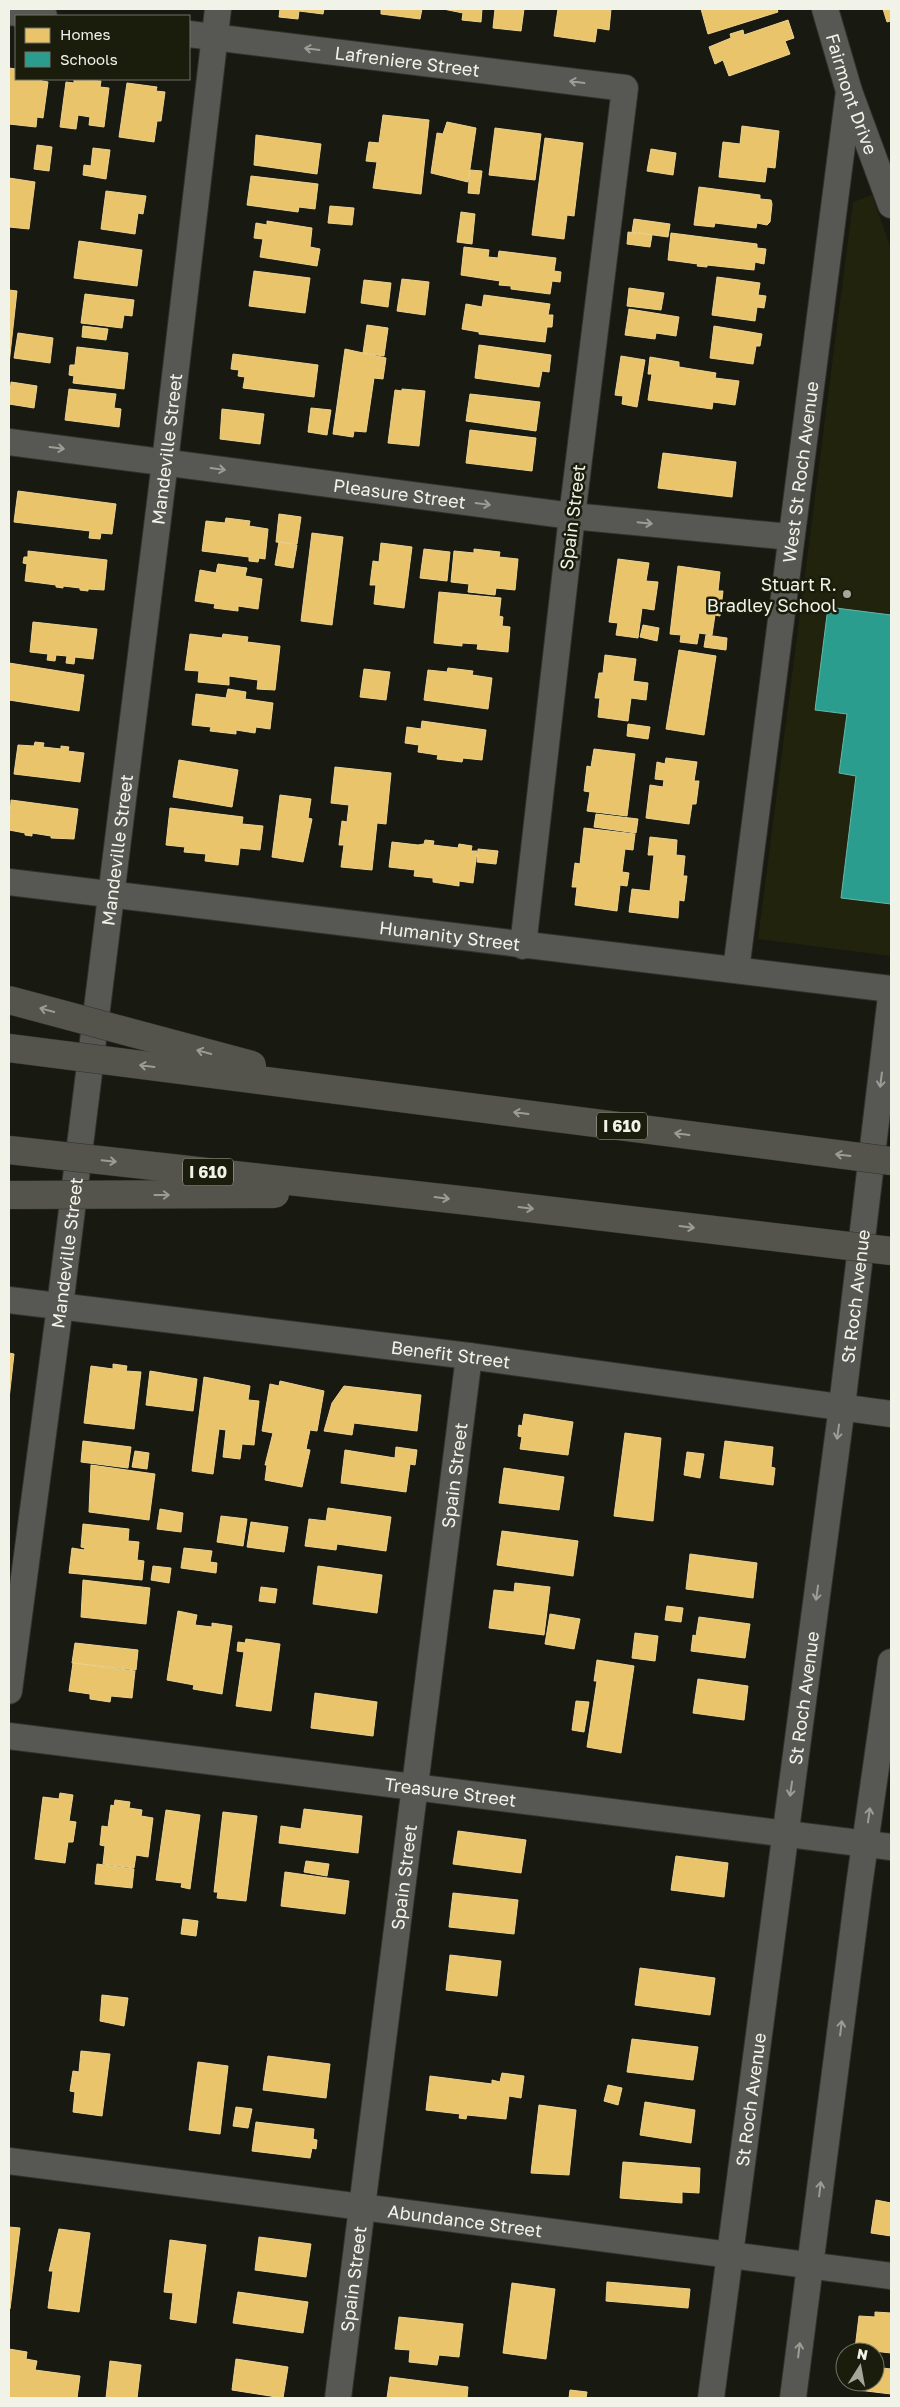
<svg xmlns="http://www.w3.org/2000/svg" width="900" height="2407" font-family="'Golos Text',sans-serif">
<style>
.built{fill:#21230d}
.homes{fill:#e9c46a;stroke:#ecd290}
.schools{fill:#2a9d8f;stroke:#66b7aa}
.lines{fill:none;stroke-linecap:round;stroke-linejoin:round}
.street-casing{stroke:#31322b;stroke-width:28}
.highway-casing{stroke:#31322b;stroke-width:29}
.street{stroke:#575753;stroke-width:26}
.highway{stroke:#54544d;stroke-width:28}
.highway-bridge-casing{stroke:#31322b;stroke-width:29;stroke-linecap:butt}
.highway-bridge{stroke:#54544d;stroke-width:28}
.oneway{stroke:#9d9d96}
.oneway2{stroke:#9b9c93}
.poi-dot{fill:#a6a79c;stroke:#1b1d0c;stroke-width:2}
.labels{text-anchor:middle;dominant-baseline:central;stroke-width:5;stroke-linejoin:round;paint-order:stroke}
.shield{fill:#1b1d0c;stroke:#b2b3a6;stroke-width:1}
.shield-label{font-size:16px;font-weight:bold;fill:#f2f3e8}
.street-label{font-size:18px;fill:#f2f3e8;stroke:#1b1d0c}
.poi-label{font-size:18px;fill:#f2f3e8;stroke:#1b1d0c;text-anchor:end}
</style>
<rect width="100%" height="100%" fill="#181910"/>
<!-- built -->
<polygon class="built" points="872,195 891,249 891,956 758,939 853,202"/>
<!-- homes -->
<g class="homes">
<polygon points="280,9 324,9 323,14 299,11 298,19 279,17"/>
<polygon points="381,9 422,9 420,19 381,14"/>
<polygon points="443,9 482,9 481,22 462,20 463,13"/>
<polygon points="495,9 524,9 521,31 493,28"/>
<polygon points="558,9 611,9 609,30 597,28 595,42 554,36"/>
<polygon points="701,9 777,9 778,12 708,34"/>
<polygon points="883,9 891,9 891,21 887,22"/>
<polygon points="788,20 794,38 785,41 790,54 729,76 723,60 715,64 709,47 731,38 730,34 743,30 744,35"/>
<polygon points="9,68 16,69 16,79 33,79 48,82 43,118 37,117 36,127 9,124"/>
<polygon points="74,79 101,81 100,87 109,88 104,127 89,125 90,117 78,115 76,129 60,127 66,82 74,83"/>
<polygon points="127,83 157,87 156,91 165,92 161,121 157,121 154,142 119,137"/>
<polygon points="383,115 429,120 421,194 373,188 377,162 366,161 369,142 379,143"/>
<polygon points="447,122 476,128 468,182 431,173 437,133 443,134"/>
<polygon points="742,126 779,131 775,168 767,167 765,182 719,177 723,142 740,144"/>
<polygon points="495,128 541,134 535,180 489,175"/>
<polygon points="256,135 321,144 317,174 254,165"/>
<polygon points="545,138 583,143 574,216 567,215 564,239 532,235"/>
<polygon points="37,145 52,147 49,171 34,169"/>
<polygon points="93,148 110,150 106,179 83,175 84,165 91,166"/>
<polygon points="651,149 676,153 673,175 647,171"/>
<polygon points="470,170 482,171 479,194 468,193"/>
<polygon points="251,176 318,184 315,209 299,207 298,212 247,205"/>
<polygon points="9,178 35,182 29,229 9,227"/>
<polygon points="699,187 760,195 760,199 771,200 772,204 770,222 767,225 757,223 756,228 715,223 714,227 694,225"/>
<polygon points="106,191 146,196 143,214 138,213 135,234 101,229"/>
<polygon points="330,206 354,208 352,225 328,223"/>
<polygon points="461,212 475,214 472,244 457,242"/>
<polygon points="634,219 670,224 668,237 632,232"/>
<polygon points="267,221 312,228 310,247 320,249 317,266 260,257 263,239 254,238 256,223 267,225"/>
<polygon points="628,232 652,235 650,247 627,244"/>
<polygon points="671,233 757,244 757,248 766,249 764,264 755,262 754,270 707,265 707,267 697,266 698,264 668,260"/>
<polygon points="79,241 142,250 137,286 74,278"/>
<polygon points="464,247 489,250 488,257 498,258 499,251 556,258 554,271 561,272 560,282 552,281 550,294 511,289 511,286 499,285 500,281 461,275"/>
<polygon points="254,271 310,278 305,313 249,306"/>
<polygon points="717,277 760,283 758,295 766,296 764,308 757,307 755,321 712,315"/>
<polygon points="402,279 429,282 425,315 397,311"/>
<polygon points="364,280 391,283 388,307 361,303"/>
<polygon points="629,288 664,293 661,310 627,306"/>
<polygon points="9,290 17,291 9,364"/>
<polygon points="85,294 134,300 132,316 124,315 122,328 81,323"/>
<polygon points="484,295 550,304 548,315 553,315 552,327 547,327 545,342 479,334 479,332 462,329 466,304 482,307"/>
<polygon points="629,309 679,317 676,336 656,333 655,339 625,335"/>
<polygon points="367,325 388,328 384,356 363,353"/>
<polygon points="83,326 108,329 106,340 82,337"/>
<polygon points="714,326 762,334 760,346 756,346 753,364 710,358"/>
<polygon points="18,333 53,338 50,363 14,358"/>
<polygon points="479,345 551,355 549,372 542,371 539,387 475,378"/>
<polygon points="77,347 128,353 124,389 73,383 74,376 69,375 70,365 75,365"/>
<polygon points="345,349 386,358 383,379 374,378 366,432 354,431 353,437 333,434"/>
<polygon points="233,354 318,365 314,397 243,388 245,377 238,376 239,370 231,369"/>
<polygon points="621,356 645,360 637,407 622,404 623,396 615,395"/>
<polygon points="650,357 679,362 679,367 716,373 715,378 739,381 735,405 713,402 712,409 648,400 652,374 648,374"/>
<polygon points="11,382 37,386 34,408 9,404"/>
<polygon points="69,389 116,394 114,408 121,409 119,427 65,420"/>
<polygon points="402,389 425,391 419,446 388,443 395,390 402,391"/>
<polygon points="470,394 540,402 536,431 466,421"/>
<polygon points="311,408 331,410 327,435 308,432"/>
<polygon points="222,409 264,414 260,444 220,439"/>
<polygon points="470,430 536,438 532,471 466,463"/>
<polygon points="663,453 736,462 732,497 658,488"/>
<polygon points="18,491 116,504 112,534 101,533 100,539 89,538 90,531 14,522"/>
<polygon points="279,514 301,517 297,544 276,542"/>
<polygon points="226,518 250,521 249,526 268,529 265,559 259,558 258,562 249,561 249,557 202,551 206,521 225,523"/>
<polygon points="312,533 343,537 332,625 301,621"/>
<polygon points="279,542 297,545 293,568 275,565"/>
<polygon points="381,543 412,547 404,608 374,604 376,585 370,585 373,561 379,562"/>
<polygon points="424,549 450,552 447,581 420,578"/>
<polygon points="474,549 500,552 499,557 518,559 515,590 496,588 495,595 468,592 469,584 451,582 454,551 474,553"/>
<polygon points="28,551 107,560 104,590 88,589 88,591 80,590 80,588 63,586 63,588 56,587 56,585 25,581 27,564 23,563 24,557 28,557"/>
<polygon points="618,559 649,563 646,581 658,582 654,610 642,608 638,638 616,635 618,623 609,622"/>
<polygon points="218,564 247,568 245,576 262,579 258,609 238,606 238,611 214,608 215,604 195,601 200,570 216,573"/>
<polygon points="678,566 720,572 718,591 723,591 720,616 715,615 712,635 699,633 697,644 680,642 681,635 670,634"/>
<polygon points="439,592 501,598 499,616 503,617 502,626 510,627 508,652 477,649 478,644 462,643 462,646 434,643"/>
<polygon points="33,622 97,629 93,659 75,657 74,664 66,663 67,656 56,655 55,661 47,660 48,654 30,652"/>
<polygon points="643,625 659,628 657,641 640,637"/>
<polygon points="190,634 222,638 223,634 248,637 247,642 280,646 275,690 257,689 258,680 229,676 229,685 198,682 199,671 185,670"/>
<polygon points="706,635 727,638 726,650 704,647"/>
<polygon points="679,650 716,656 704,735 666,729"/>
<polygon points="605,655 636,659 633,681 648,683 646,700 631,698 628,721 598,717 600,698 595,698 599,673 603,673"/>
<polygon points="9,663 84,675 79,711 9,700"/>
<polygon points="448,668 473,671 472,675 492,678 488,709 424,700 428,670 447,672"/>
<polygon points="364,669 390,672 386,700 360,697"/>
<polygon points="228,689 246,692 245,699 273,703 270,729 256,727 255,733 236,730 236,734 210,731 211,727 192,725 196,694 226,698"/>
<polygon points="422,721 486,730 482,760 463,758 462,762 437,759 438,755 418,752 419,745 405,743 407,727 421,729"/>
<polygon points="628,724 650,727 648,739 627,736"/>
<polygon points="35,742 44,743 43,747 61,749 61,746 69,747 68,751 84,753 80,782 14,774 18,745 34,746"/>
<polygon points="594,749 635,754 627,816 587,811 590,792 584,791 587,766 591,767"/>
<polygon points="666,758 697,762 694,781 699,781 696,804 692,804 689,824 646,818 650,785 663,787 664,780 655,779 657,762 665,764"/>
<polygon points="179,760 238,770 232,807 173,797"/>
<polygon points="335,767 391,773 386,824 377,823 372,870 341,867 344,845 339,845 342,821 347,822 349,805 331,803"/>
<polygon points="280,795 311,799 308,818 312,819 303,862 272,857"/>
<polygon points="11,800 78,809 74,839 51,838 51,836 32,833 32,836 25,835 25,833 9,830"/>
<polygon points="170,808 243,817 242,824 263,826 260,850 240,848 238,865 205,861 206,854 184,852 185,847 166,845"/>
<polygon points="596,814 638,819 636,833 594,827"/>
<polygon points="584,828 635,834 633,850 625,849 622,872 629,873 627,886 620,885 617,911 575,905 577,887 572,887 575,863 580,864"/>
<polygon points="650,837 677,840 676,855 685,856 683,876 687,876 684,901 679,900 678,918 629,912 632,889 650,891 654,855 648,855"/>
<polygon points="425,840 434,841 433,845 458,848 459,844 472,846 471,851 477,851 473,883 459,881 459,886 433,882 433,878 414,876 415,870 389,867 392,842 418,845 424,844"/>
<polygon points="478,849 498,851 496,864 477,862"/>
<polygon points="9,1353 14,1354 9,1399"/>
<polygon points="113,1364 127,1366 126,1371 141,1372 134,1429 84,1423 91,1366 113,1369"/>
<polygon points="150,1371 197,1379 193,1411 146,1405"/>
<polygon points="204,1377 250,1386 248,1400 259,1401 254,1445 242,1444 240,1459 223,1457 226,1430 219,1429 213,1474 192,1471"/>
<polygon points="280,1381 324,1391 317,1431 310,1430 306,1449 310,1450 302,1487 265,1480 267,1465 265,1465 273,1433 262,1431 270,1384 279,1386"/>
<polygon points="344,1386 421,1395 417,1431 354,1423 352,1435 324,1431 332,1403"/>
<polygon points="524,1414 573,1422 568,1455 520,1449 522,1437 518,1436 519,1425 522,1426"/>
<polygon points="625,1433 661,1438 653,1521 614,1516"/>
<polygon points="83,1441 131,1447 128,1468 81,1462"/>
<polygon points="725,1441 773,1447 771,1467 775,1468 773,1485 720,1478"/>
<polygon points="396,1447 417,1450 415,1465 410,1464 406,1492 341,1483 345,1450 395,1458"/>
<polygon points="135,1451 149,1453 147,1469 132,1467"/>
<polygon points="687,1452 704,1454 700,1478 684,1475"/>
<polygon points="91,1465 155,1474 149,1520 89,1512"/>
<polygon points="504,1468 564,1477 559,1510 499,1503"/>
<polygon points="328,1508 391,1517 386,1551 337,1544 336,1550 305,1546 309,1519 326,1521"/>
<polygon points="160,1509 183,1513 181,1532 157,1529"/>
<polygon points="221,1516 247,1519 243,1546 217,1542"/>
<polygon points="251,1522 288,1527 284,1552 247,1547"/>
<polygon points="83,1524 129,1529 128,1541 139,1542 137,1560 144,1561 142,1580 69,1573 72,1548 84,1550 85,1548 81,1547"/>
<polygon points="502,1531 578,1541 573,1576 497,1565"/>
<polygon points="184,1548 212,1551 210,1562 217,1563 216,1573 181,1568"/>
<polygon points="690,1554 757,1563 753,1598 686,1589"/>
<polygon points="153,1566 171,1568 169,1583 151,1580"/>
<polygon points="318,1566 382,1575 377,1613 313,1604"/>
<polygon points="83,1580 150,1588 146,1624 81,1617"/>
<polygon points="515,1583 550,1587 544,1635 489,1628 494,1590 514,1592"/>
<polygon points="261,1587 277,1589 275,1603 259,1601"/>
<polygon points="667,1606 683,1608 681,1622 665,1620"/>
<polygon points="178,1611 197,1615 195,1625 212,1627 212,1623 232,1626 222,1694 193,1689 194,1685 167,1680"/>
<polygon points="550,1614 580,1619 574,1649 545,1644"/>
<polygon points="699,1617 750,1624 745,1658 691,1651 693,1635 696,1636"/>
<polygon points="635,1633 658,1636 655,1661 632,1658"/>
<polygon points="246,1639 280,1644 271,1711 236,1706 244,1652 237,1651 238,1642 245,1643"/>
<polygon points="75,1643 138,1650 136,1670 72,1663"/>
<polygon points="597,1660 634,1666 621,1753 587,1747 597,1681 594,1681"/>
<polygon points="73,1663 135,1671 132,1698 111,1696 110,1702 90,1699 90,1694 69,1691"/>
<polygon points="698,1679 748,1686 744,1720 693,1713"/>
<polygon points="315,1693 377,1702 373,1736 311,1728"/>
<polygon points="576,1701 589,1702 584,1732 572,1730"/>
<polygon points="60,1793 73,1795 69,1821 76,1822 73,1842 68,1842 65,1863 35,1859 43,1797 59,1799"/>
<polygon points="115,1800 130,1802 129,1808 142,1810 141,1816 153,1818 148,1857 136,1855 134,1868 103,1864 105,1846 100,1845 102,1826 108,1827 111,1805 114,1806"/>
<polygon points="304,1809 362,1816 358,1853 279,1843 281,1826 301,1829"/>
<polygon points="166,1810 200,1815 190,1889 181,1887 182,1883 156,1880"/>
<polygon points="223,1812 257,1816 246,1901 217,1898 218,1892 214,1892"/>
<polygon points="458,1831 526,1840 521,1873 453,1864"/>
<polygon points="676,1856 728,1863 724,1897 671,1890"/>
<polygon points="306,1861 329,1864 327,1876 304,1872"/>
<polygon points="97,1864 134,1869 132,1888 95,1884"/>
<polygon points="285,1872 349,1881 345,1914 281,1906"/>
<polygon points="453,1893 518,1900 514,1934 449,1927"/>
<polygon points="183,1919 198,1921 196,1936 181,1934"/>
<polygon points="450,1955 501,1961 497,1996 446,1990"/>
<polygon points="640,1968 715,1978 710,2015 635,2005"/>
<polygon points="102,1995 128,1998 124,2026 100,2021"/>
<polygon points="632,2039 698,2047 693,2080 627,2072"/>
<polygon points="81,2051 110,2054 102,2116 73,2112 75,2092 70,2091 73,2071 79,2072"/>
<polygon points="268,2056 330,2064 326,2098 263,2090"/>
<polygon points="198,2062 228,2066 220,2134 189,2130"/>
<polygon points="502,2073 524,2076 521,2098 509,2096 506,2119 467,2115 466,2119 459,2118 460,2114 426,2110 430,2076 492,2084 492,2080 500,2082"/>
<polygon points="608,2085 622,2088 618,2105 604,2101"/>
<polygon points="645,2102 695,2110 691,2143 640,2135"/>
<polygon points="539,2105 576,2110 569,2175 531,2173"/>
<polygon points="236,2107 252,2109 248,2128 233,2126"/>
<polygon points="256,2122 314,2129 313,2139 317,2140 316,2149 312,2148 310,2158 252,2151"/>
<polygon points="623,2162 700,2168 699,2193 682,2192 682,2203 620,2198"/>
<polygon points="876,2200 891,2203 891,2236 871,2233"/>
<polygon points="9,2227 20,2228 10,2309 9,2309"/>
<polygon points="59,2229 90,2233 79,2312 48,2308 53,2271 49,2271"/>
<polygon points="259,2237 311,2244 306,2277 255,2270"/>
<polygon points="170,2240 206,2245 196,2323 170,2319 173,2293 164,2292"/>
<polygon points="607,2282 690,2289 688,2308 606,2301"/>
<polygon points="512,2283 555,2289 546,2359 503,2353"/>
<polygon points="238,2292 308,2302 303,2333 233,2323"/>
<polygon points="875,2312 891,2313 891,2353 855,2349 859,2316 875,2317"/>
<polygon points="399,2317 463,2324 459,2357 439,2355 437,2365 409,2362 410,2350 395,2349"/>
<polygon points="9,2349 27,2352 26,2359 37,2361 35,2370 80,2376 77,2398 9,2398"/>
<polygon points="236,2359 288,2367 283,2398 232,2390"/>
<polygon points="110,2361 141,2365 137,2398 106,2398"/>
<polygon points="875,2367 891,2369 891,2394 858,2390 859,2382 875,2382"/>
<polygon points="390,2377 468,2387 467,2398 387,2398"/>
<polygon points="570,2390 587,2392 586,2398 569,2398"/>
</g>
<!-- schools -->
<polygon class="schools" points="828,607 891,615 891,904 841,898 856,776 839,773 847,714 815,710"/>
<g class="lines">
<!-- street casing -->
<g class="street-casing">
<g id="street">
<path id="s1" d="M825,9L849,91L891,205"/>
<polyline points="9,12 44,16"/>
<path id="s2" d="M189,34L625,88L572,516L523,946"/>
<path id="s3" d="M9,442L572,516L790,537"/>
<path id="s4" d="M9,882L891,989"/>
<path id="s5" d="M736,970L849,91"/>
<path id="s6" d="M9,1300L469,1356L891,1414"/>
<path id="s7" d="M9,1691L60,1306L165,462L218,9"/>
<path id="s8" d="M9,1736L891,1847"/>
<path id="s9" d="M9,2161L891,2276"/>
<path id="s10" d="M338,2398L469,1356"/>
<path id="s11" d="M711,2398L842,1406L891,996"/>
<polyline points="793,2398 859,1886 891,1662"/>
</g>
</g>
<!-- highway casing -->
<g class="highway-casing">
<polyline id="highway" points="406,1194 478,1202"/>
</g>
<!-- street -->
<use href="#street" class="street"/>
<!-- highway -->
<use href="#highway" class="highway"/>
<!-- highway-bridge casing -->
<g class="highway-bridge-casing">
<g id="highway-bridge">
<polyline points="9,1000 252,1065"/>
<polyline points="9,1048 891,1161"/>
<polyline points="9,1150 406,1194"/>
<polyline points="9,1195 275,1194"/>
<polyline points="478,1202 891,1251"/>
</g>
</g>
<!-- highway-bridge -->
<use href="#highway-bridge" class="highway-bridge"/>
</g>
<!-- one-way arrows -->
<defs><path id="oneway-shaft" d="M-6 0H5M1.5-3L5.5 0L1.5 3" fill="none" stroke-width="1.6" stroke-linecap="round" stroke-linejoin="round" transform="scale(1.25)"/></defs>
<g class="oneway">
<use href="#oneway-shaft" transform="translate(312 49) rotate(-173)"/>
<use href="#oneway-shaft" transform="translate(577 82) rotate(-173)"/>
<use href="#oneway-shaft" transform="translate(57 448) rotate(7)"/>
<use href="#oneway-shaft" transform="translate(218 469) rotate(8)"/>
<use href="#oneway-shaft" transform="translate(483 504) rotate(8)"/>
<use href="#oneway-shaft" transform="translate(645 523) rotate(6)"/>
<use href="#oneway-shaft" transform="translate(881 1080) rotate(97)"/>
<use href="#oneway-shaft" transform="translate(838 1432) rotate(98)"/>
<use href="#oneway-shaft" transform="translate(817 1593) rotate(98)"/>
<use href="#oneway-shaft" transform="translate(791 1789) rotate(98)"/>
<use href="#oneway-shaft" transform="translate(869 1815) rotate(-82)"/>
<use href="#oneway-shaft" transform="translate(841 2028) rotate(-83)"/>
<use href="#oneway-shaft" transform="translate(820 2189) rotate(-83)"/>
<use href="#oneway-shaft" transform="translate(799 2350) rotate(-83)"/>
</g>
<g class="oneway2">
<use href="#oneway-shaft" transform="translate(47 1010) rotate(-165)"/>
<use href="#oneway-shaft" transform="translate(204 1052) rotate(-165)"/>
<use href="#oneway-shaft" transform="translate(147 1066) rotate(-173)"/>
<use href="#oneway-shaft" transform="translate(521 1113) rotate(-173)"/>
<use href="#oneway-shaft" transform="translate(682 1134) rotate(-173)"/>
<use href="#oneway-shaft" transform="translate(843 1155) rotate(-173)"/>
<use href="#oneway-shaft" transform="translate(109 1161) rotate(6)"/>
<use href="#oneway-shaft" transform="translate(162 1195)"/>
<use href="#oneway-shaft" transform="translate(442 1198) rotate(7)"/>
<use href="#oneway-shaft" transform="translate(526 1208) rotate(7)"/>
<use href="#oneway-shaft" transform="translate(687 1227) rotate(7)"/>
</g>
<!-- markers -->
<circle class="poi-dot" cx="847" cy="594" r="5"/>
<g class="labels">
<!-- shield labels -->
<g class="shield">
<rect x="597" y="1112.5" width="50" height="27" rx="4"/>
<rect x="183" y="1158.5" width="50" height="27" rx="4"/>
</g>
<g class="shield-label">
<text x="622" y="1126">I 610</text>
<text x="208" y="1172">I 610</text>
</g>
<!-- street labels -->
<g class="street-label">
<text stroke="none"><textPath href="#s2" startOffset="220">Lafreniere Street</textPath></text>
<text stroke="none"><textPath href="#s1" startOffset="89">Fairmont Drive</textPath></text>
<text stroke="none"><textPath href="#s7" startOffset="1252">Mandeville Street</textPath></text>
<text stroke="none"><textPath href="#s5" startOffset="502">West St Roch Avenue</textPath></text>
<text stroke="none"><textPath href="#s3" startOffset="394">Pleasure Street</textPath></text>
<text transform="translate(572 517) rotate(-83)">Spain Street</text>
<text stroke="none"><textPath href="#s7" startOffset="848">Mandeville Street</textPath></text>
<text stroke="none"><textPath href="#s4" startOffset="444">Humanity Street</textPath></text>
<text stroke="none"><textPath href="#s7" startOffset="442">Mandeville Street</textPath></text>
<text stroke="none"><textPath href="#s11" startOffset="1111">St Roch Avenue</textPath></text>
<text stroke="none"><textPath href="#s6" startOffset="445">Benefit Street</textPath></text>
<text stroke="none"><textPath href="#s10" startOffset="930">Spain Street</textPath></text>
<text stroke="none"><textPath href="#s11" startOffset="706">St Roch Avenue</textPath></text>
<text stroke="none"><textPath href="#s8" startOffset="445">Treasure Street</textPath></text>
<text stroke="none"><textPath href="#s10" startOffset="525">Spain Street</textPath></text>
<text stroke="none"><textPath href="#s11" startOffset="301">St Roch Avenue</textPath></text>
<text stroke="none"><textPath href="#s9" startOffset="460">Abundance Street</textPath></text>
<text stroke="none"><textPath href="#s10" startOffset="120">Spain Street</textPath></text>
</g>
<!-- poi labels -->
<g class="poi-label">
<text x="837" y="584">Stuart R.<tspan x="837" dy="21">Bradley School</tspan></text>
</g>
</g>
<!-- border -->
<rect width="900" height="2407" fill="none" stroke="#f2f3e8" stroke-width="20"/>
<!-- legend -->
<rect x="15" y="15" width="175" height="65" fill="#1b1d0c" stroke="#717364"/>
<rect x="25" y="28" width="25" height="15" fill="#e9c46a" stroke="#717364"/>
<text x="60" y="40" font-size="15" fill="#f2f3e8">Homes</text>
<rect x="25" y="52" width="25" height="15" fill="#2a9d8f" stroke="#717364"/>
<text x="60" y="65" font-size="15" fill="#f2f3e8">Schools</text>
<!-- north arrow -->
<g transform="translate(860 2367) rotate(11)"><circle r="24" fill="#1b1d0c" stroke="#717364"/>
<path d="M0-4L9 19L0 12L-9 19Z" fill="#a6a79c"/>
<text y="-8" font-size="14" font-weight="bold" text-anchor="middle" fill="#f2f3e8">N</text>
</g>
</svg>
